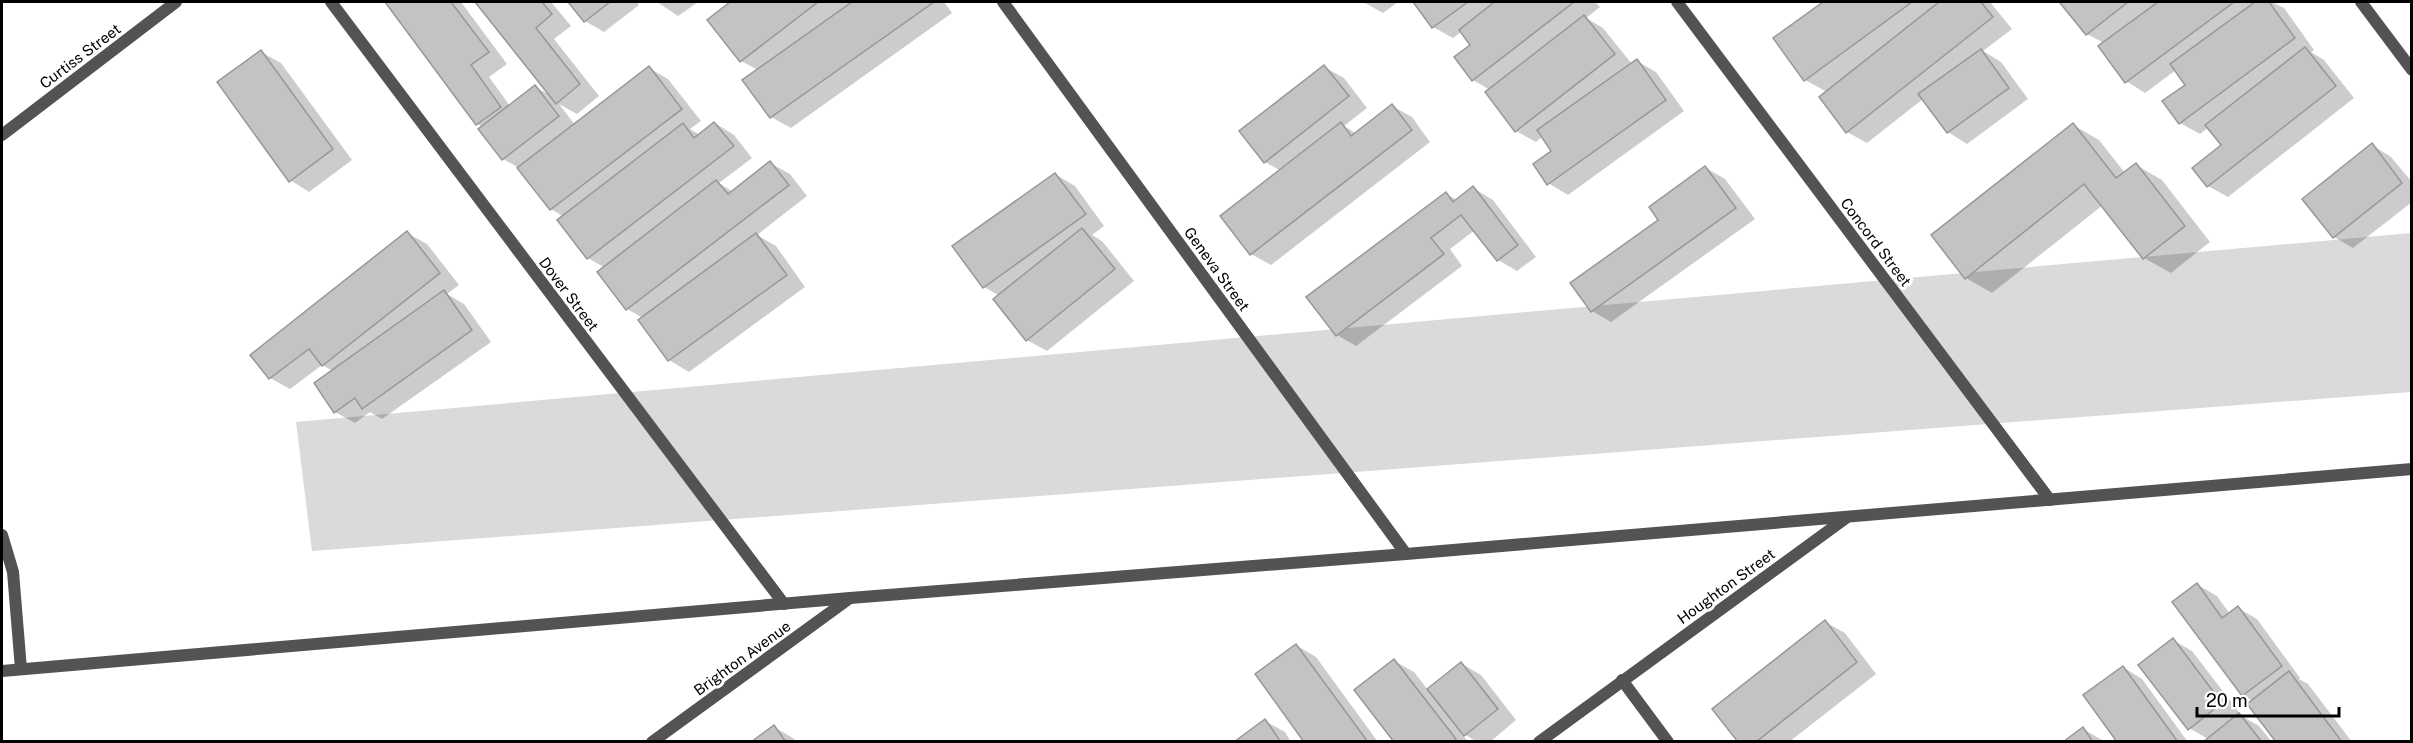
<svg xmlns="http://www.w3.org/2000/svg" width="2413" height="743" font-family="'Public Sans',sans-serif">
<style>
.green{fill:#dadada}
.shadow{fill:#0003}
.building{fill:#c3c3c3;stroke:#979797;stroke-width:1.5}
.lines{fill:none;stroke-linecap:round;stroke-linejoin:round}
.service{stroke:#535353;stroke-width:12}
.minor{stroke:#535353;stroke-width:12}
.labels{text-anchor:middle;dominant-baseline:central;stroke-width:6;stroke-linejoin:round;paint-order:stroke}
.street-label{font-size:15px;fill:#000;stroke:#fff}
</style>
<rect width="100%" height="100%" fill="#fff"/>
<!-- green -->
<polygon class="green" points="2411,233 2411,392 312,551 296,422"/>
<!-- shadow -->
<g class="shadow">
<polygon points="387,2 461,2 507,64 489,77 510,106 535,87 552,96 477,2 551,2 571,26 554,39 599,96 577,114 559,104 575,125 649,68 668,79 701,121 690,129 700,135 715,123 734,135 752,158 719,183 733,192 770,163 790,174 807,196 757,235 776,246 805,287 689,372 669,360 640,320 643,318 627,309 605,268 588,258 564,217 551,209 519,168 503,159 483,127 477,124"/>
<polygon points="570,2 637,2 639,5 604,32 585,21"/>
<polygon points="657,2 698,2 678,16"/>
<polygon points="733,2 944,2 952,13 791,128 771,117 744,80 758,70 741,61 709,20"/>
<polygon points="1363,2 1398,2 1383,13"/>
<polygon points="1415,2 1595,2 1600,7 1586,18 1603,28 1632,64 1637,61 1656,72 1684,111 1568,195 1548,183 1553,151 1543,136 1536,142 1516,131 1490,90 1473,80 1472,46 1461,32 1453,38 1433,27"/>
<polygon points="1825,2 1990,2 2012,29 1983,51 2001,62 2028,99 1967,144 1948,132 1923,99 1867,143 1847,132 1821,98 1827,92 1805,80 1775,38"/>
<polygon points="2064,2 2272,2 2284,8 2314,50 2311,52 2324,60 2354,98 2228,197 2208,186 2194,168 2223,145 2209,127 2200,134 2180,123 2187,85 2176,70 2145,93 2126,81 2104,43 2087,34 2062,3"/>
<polygon points="261,52 281,63 352,160 309,192 290,180"/>
<polygon points="1324,67 1344,78 1367,108 1344,126 1357,134 1392,106 1412,117 1430,142 1271,265 1251,254 1222,216 1281,171 1265,162"/>
<polygon points="2073,125 2099,140 2125,173 2136,165 2162,180 2210,242 2171,273 2144,258 2103,205 1992,293 1966,278"/>
<polygon points="2372,145 2391,157 2412,182 2412,202 2353,248 2334,237"/>
<polygon points="1706,168 1725,179 1755,219 1611,322 1592,311 1660,220"/>
<polygon points="1055,174 1075,186 1104,226 1092,235 1102,241 1134,281 1047,351 1027,340 1000,296 984,287"/>
<polygon points="1473,188 1493,200 1536,257 1517,271 1498,260 1475,230 1450,249 1462,266 1356,346 1337,335 1446,194 1457,200"/>
<polygon points="407,233 427,244 459,285 447,294 464,304 491,342 382,419 370,412 355,423 335,412 333,371 322,365 290,389 270,378"/>
<polygon points="2198,585 2217,596 2230,614 2238,608 2257,619 2300,678 2299,679 2308,684 2352,742 2277,742 2253,701 2243,695"/>
<polygon points="1825,622 1845,633 1876,674 1789,742 1739,742"/>
<polygon points="2173,640 2192,651 2242,716 2259,726 2272,742 2205,742 2208,739 2189,728"/>
<polygon points="1296,645 1316,657 1378,742 1306,742"/>
<polygon points="1394,661 1414,672 1428,690 1462,664 1481,675 1516,720 1490,742 1477,742 1461,732 1468,742 1396,742"/>
<polygon points="2123,667 2142,679 2188,742 2119,742"/>
<polygon points="1265,721 1285,732 1291,742 1237,742"/>
<polygon points="774,727 793,738 796,742 754,742"/>
<polygon points="2083,729 2102,740 2103,742 2065,742"/>
</g>
<!-- building -->
<g class="building">
<polygon points="385,2 451,2 489,52 471,65 501,107 476,125"/>
<polygon points="475,2 542,2 552,14 536,28 580,84 556,104"/>
<polygon points="568,2 610,2 584,22"/>
<polygon points="730,2 818,2 740,62 707,20"/>
<polygon points="852,2 934,2 770,118 742,80"/>
<polygon points="1413,2 1468,2 1432,28"/>
<polygon points="1491,2 1574,2 1472,81 1454,57 1470,45 1459,30 1493,3"/>
<polygon points="1823,2 1912,2 1804,81 1773,38"/>
<polygon points="1939,2 1981,2 1993,17 1846,133 1819,97"/>
<polygon points="2062,2 2128,2 2086,35 2060,3"/>
<polygon points="2158,2 2234,2 2125,83 2098,46"/>
<polygon points="2255,2 2269,2 2295,38 2179,124 2162,101 2185,85 2170,64"/>
<polygon points="1584,15 1615,54 1515,132 1485,92"/>
<polygon points="2305,47 2336,86 2207,187 2192,168 2221,145 2205,125"/>
<polygon points="1981,49 2009,88 1947,133 1918,94"/>
<polygon points="261,50 333,149 289,182 217,82"/>
<polygon points="1637,59 1666,100 1547,185 1533,164 1551,151 1537,130"/>
<polygon points="1324,65 1349,96 1264,163 1239,131"/>
<polygon points="649,66 682,109 550,210 517,168"/>
<polygon points="535,85 559,116 502,160 478,129"/>
<polygon points="1392,104 1412,130 1250,255 1220,216 1341,122 1351,136"/>
<polygon points="714,122 734,146 587,259 557,220 683,123 694,138"/>
<polygon points="2073,123 2116,178 2136,163 2185,226 2143,259 2084,184 1965,279 1931,235"/>
<polygon points="2372,143 2402,183 2333,238 2302,199"/>
<polygon points="770,161 789,185 626,310 597,272 716,180 728,194"/>
<polygon points="1705,166 1736,208 1591,312 1570,283 1658,220 1649,207"/>
<polygon points="1055,173 1086,214 983,288 952,246"/>
<polygon points="1473,186 1518,245 1497,261 1461,215 1431,238 1444,254 1336,336 1306,297 1446,192 1453,202"/>
<polygon points="1082,228 1115,269 1026,341 993,299"/>
<polygon points="407,231 440,273 322,366 309,349 269,379 250,355"/>
<polygon points="756,233 787,275 668,361 638,320"/>
<polygon points="444,290 472,330 362,409 355,398 334,413 314,383"/>
<polygon points="2197,583 2222,618 2238,606 2282,666 2242,696 2172,602"/>
<polygon points="1825,620 1857,662 1756,742 1738,742 1712,709"/>
<polygon points="2173,638 2222,703 2188,730 2138,665"/>
<polygon points="1296,644 1368,742 1304,742 1255,674"/>
<polygon points="1394,659 1456,739 1453,742 1394,742 1354,690"/>
<polygon points="1461,662 1498,709 1464,736 1427,689"/>
<polygon points="2123,666 2178,742 2117,742 2083,695"/>
<polygon points="2289,671 2342,742 2276,742 2247,704"/>
<polygon points="2239,713 2262,742 2203,742"/>
<polygon points="1265,719 1281,742 1234,742"/>
<polygon points="774,725 786,742 751,742"/>
<polygon points="2083,727 2093,742 2063,742"/>
</g>
<g class="lines">
<!-- service -->
<polyline class="service" points="2,535 13,572 21,669"/>
<!-- minor -->
<g class="minor">
<polyline points="331,2 784,604"/>
<polyline points="1003,2 1406,554"/>
<polyline points="1677,2 2050,500"/>
<polyline points="2361,2 2412,70"/>
<polyline points="2,135 176,2"/>
<polyline points="2,671 850,598 1406,554 2412,469"/>
<polyline points="1622,680 1668,742"/>
<polyline points="652,742 850,598"/>
<polyline points="1539,742 1846,518"/>
</g>
</g>
<g class="labels">
<!-- street labels -->
<g class="street-label">
<text transform="translate(80 56) rotate(-37)">Curtiss Street</text>
<text transform="translate(1876 242) rotate(53)">Concord Street</text>
<text transform="translate(1217 269) rotate(54)">Geneva Street</text>
<text transform="translate(569 294) rotate(53)">Dover Street</text>
<text transform="translate(1726 586) rotate(-36)">Houghton Street</text>
<text transform="translate(742 658) rotate(-36)">Brighton Avenue</text>
</g>
</g>
<!-- border -->
<rect width="2413" height="743" fill="none" stroke="#000000" stroke-width="6"/>
<!-- scale -->
<path d="M2197 707v9h142v-9" fill="none" stroke="#000000" stroke-width="3"/>
<text x="2206" y="707" font-size="18" fill="#000000" stroke="#ffffff" stroke-width="4.5" paint-order="stroke">20 m</text>
</svg>
